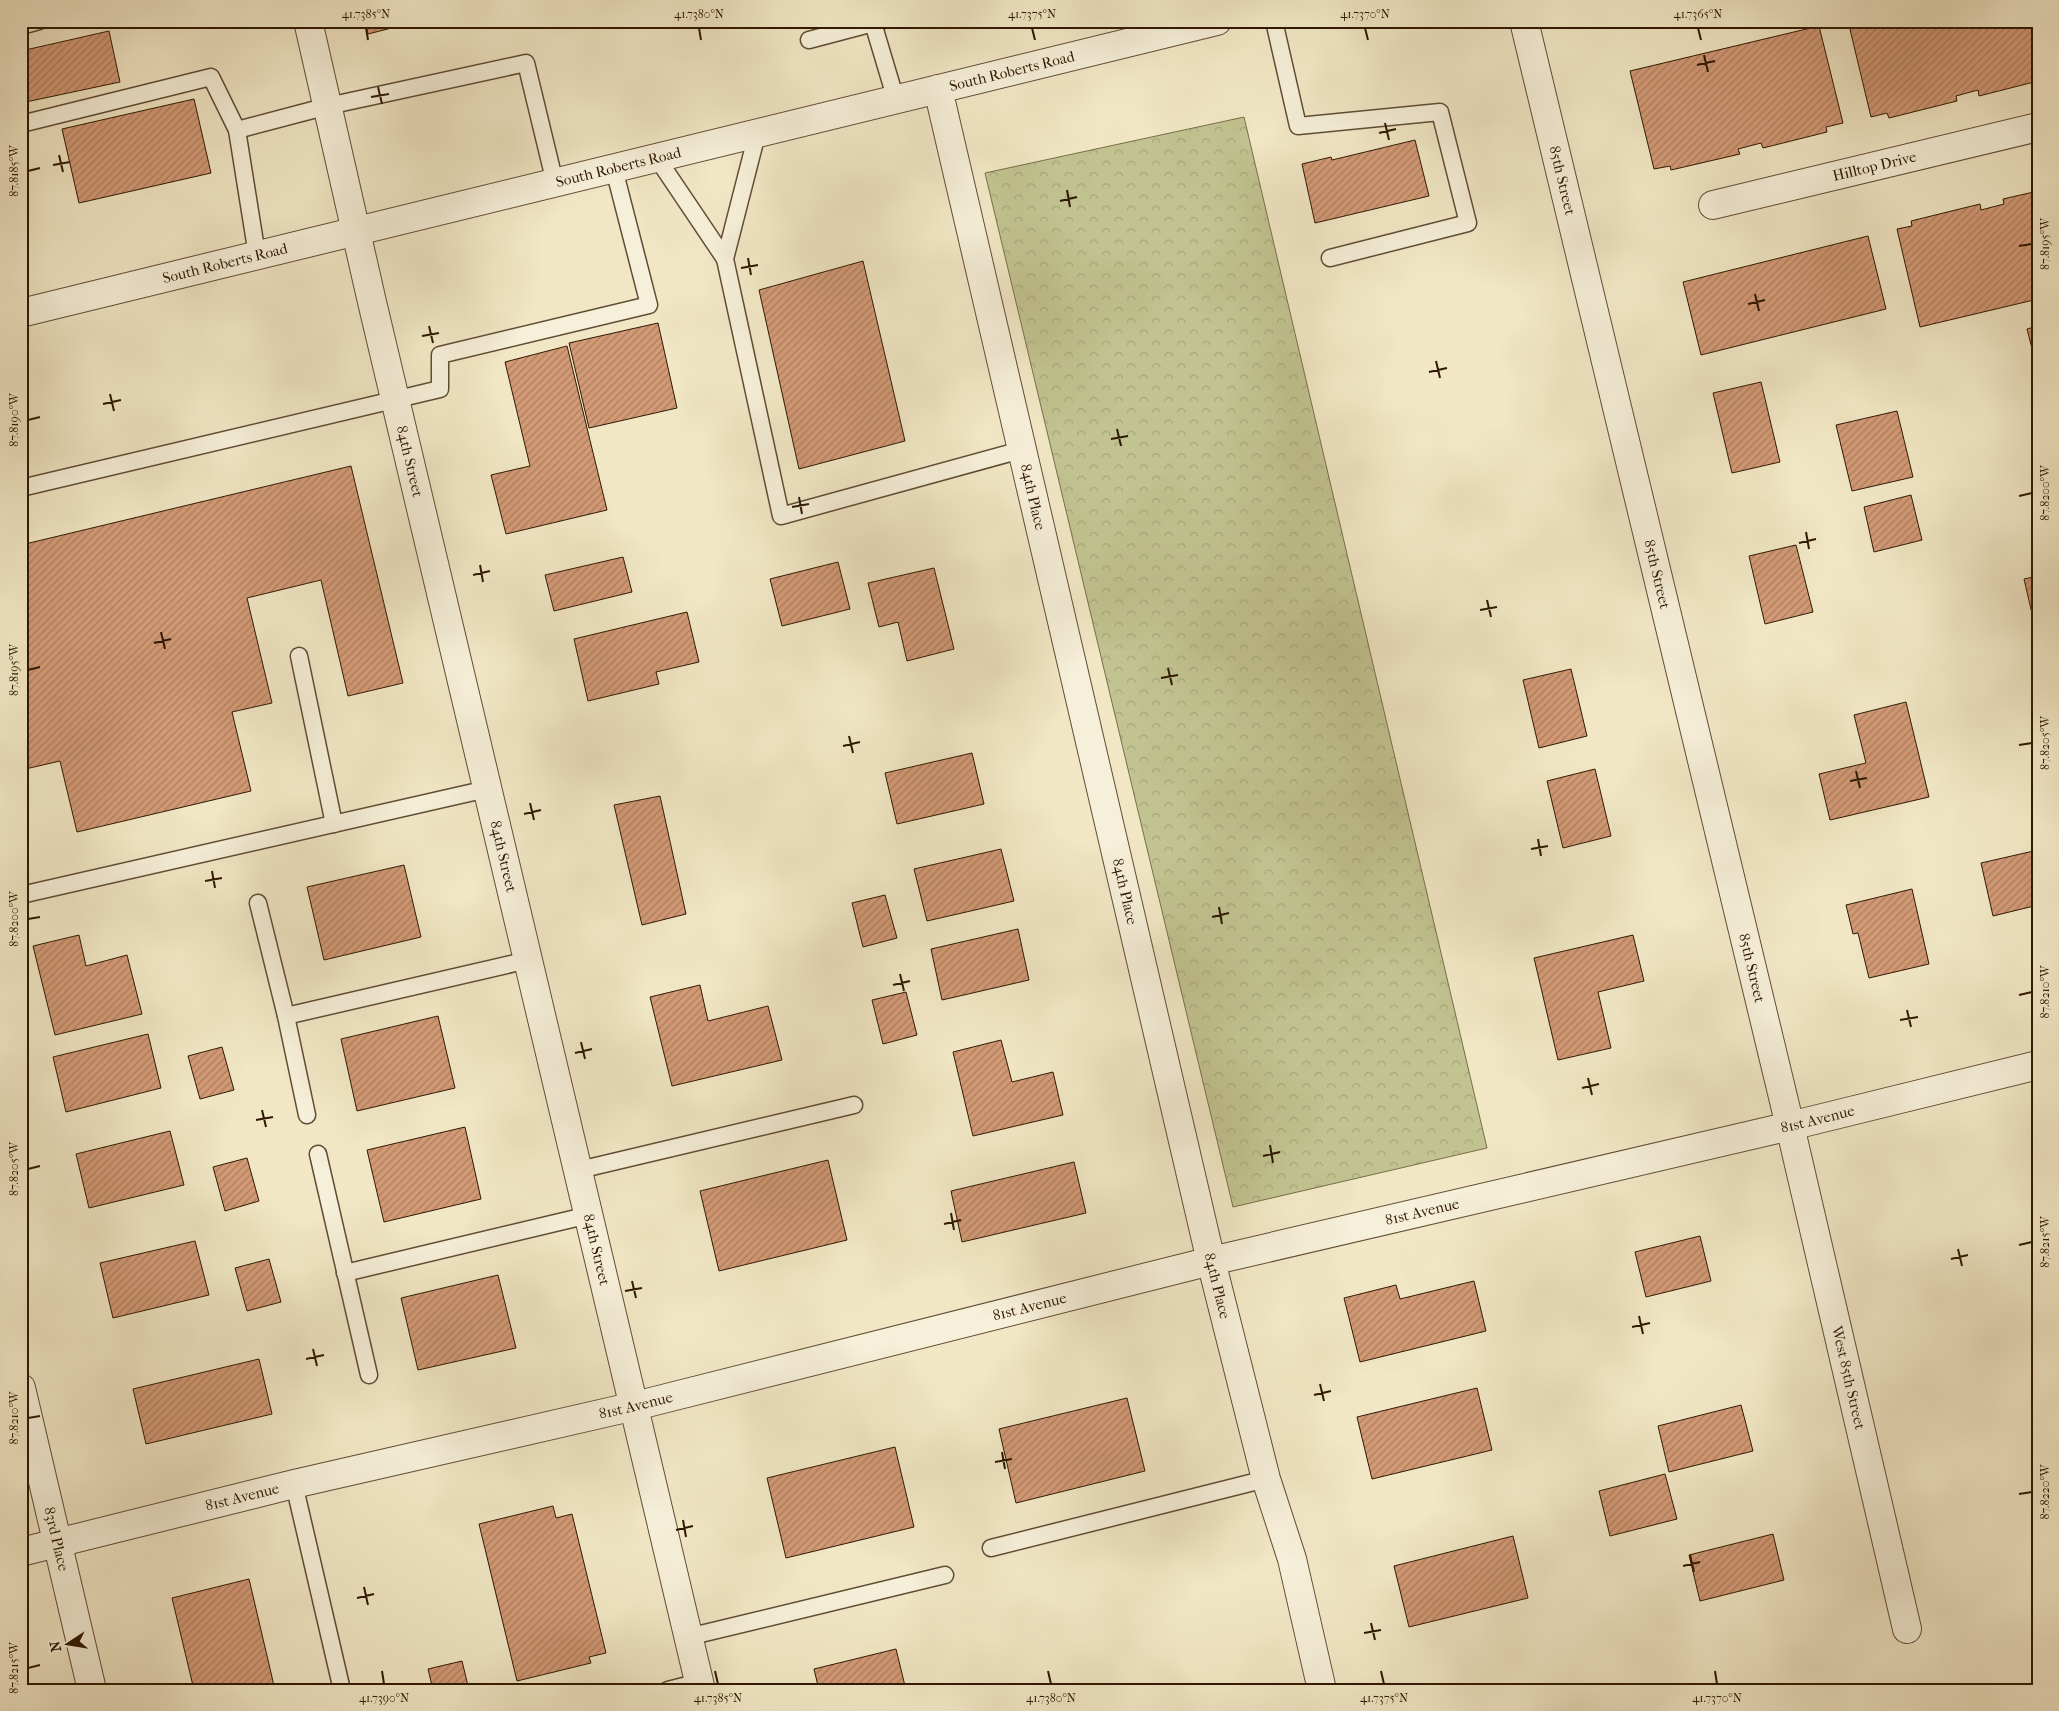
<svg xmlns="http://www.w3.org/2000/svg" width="2059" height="1711" font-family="'IM FELL French Canon',serif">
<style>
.forest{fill:url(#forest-crowns);stroke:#786e4a}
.building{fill:url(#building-hatch);stroke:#2f1803}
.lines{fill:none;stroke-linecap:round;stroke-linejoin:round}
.service-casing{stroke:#604c34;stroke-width:19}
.minor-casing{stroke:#604c34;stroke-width:30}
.tertiary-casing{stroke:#604c34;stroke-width:30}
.service{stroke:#f6efd9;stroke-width:16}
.minor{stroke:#f6efd9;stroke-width:28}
.tertiary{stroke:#f6efd9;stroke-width:28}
.ticks{fill:none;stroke:#2f1803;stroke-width:2}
.labels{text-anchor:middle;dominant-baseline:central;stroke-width:4;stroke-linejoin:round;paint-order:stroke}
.street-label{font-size:15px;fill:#2f1803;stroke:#f6efd9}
.neatline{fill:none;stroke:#2f1803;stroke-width:2}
.ticks-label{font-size:12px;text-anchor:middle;fill:#2f1803}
</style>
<defs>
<pattern id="forest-crowns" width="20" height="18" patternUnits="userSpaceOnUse" patternTransform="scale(1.25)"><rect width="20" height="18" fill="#c1c390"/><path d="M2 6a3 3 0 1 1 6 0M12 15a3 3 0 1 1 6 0" fill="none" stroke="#a6a77b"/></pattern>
<pattern id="building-hatch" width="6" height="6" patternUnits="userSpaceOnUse" patternTransform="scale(1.25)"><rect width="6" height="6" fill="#d39a76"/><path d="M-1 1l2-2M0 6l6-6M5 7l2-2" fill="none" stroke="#ac7d5f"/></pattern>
</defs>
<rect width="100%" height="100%" fill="#f1e7c5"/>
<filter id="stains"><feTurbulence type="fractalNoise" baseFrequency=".004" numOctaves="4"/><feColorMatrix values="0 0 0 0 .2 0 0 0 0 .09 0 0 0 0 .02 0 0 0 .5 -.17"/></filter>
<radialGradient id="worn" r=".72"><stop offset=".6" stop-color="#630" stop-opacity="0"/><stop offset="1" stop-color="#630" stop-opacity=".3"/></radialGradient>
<!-- forest -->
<polygon class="forest" points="1244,117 1487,1148 1233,1207 985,173"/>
<!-- building -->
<g class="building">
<polygon points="365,21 419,21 368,34"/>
<polygon points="756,21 781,21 757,27"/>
<polygon points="1848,21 2038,21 2038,81 1979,96 1978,90 1956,96 1957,101 1889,118 1887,113 1871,117"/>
<polygon points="1819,26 1843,123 1826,127 1827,132 1763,148 1761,143 1738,149 1740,154 1671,170 1670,166 1654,169 1630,71"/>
<polygon points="109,31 120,82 21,103 21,51"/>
<polygon points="194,99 211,173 79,203 62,129"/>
<polygon points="1415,140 1429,196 1315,223 1302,164 1331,157 1332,160"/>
<polygon points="2038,191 2038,299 1920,327 1897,229 1912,226 1911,221 1980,204 1981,210 2004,204 2003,199"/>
<polygon points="1868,236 1886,309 1701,355 1683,282"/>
<polygon points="863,261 905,441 799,469 759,290"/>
<polygon points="658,323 677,408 589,428 569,343"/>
<polygon points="2038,326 2038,372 2027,329"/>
<polygon points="567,346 607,510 506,534 491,475 530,466 505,362"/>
<polygon points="1761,382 1780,462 1732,473 1713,393"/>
<polygon points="1897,411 1913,477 1852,491 1836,425"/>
<polygon points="351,466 403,683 348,696 321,580 247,598 272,703 232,712 251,791 77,832 60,761 21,770 21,545"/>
<polygon points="1911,495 1922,540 1874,552 1864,507"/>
<polygon points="1796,545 1813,612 1765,624 1749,556"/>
<polygon points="623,557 632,592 554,611 545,575"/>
<polygon points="838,562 850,609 782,626 770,579"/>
<polygon points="934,568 954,649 907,661 898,622 879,627 868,583"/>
<polygon points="2038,576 2038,630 2036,631 2024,579"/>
<polygon points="687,612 699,662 656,672 659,684 588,701 574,639"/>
<polygon points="1571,669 1587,736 1539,748 1523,680"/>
<polygon points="1906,702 1929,797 1830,820 1819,774 1866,763 1854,715"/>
<polygon points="972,753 984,804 897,824 885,773"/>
<polygon points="1595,769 1611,836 1563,848 1547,781"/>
<polygon points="660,796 686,914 642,925 614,805"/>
<polygon points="1001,849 1014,901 927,921 914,869"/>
<polygon points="2038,850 2038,905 1993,916 1981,863"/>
<polygon points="404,865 421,937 324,960 307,887"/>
<polygon points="1912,889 1929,964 1869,978 1858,933 1853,934 1846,905"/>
<polygon points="885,895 897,938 863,947 852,903"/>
<polygon points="1018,929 1029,980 942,1000 931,949"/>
<polygon points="79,935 86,966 127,955 142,1014 55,1035 33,946"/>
<polygon points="1633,935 1644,981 1598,992 1611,1048 1558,1060 1534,958"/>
<polygon points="700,985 708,1021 768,1006 782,1060 672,1086 650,997"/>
<polygon points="906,992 917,1035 883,1044 872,1000"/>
<polygon points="438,1016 455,1088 357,1111 341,1039"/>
<polygon points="148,1034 161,1088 66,1112 53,1057"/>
<polygon points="1001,1040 1012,1082 1053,1072 1063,1115 973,1136 953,1052"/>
<polygon points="222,1047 234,1090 200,1099 188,1056"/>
<polygon points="465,1127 481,1199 384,1222 367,1150"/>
<polygon points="170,1131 184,1185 89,1208 76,1154"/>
<polygon points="247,1158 259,1201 225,1211 213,1167"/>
<polygon points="828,1160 847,1240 719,1271 700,1191"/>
<polygon points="1074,1162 1086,1213 962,1242 951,1191"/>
<polygon points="1700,1236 1711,1281 1646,1297 1635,1252"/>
<polygon points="195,1241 209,1295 113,1318 100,1263"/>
<polygon points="269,1259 281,1302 247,1311 235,1268"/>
<polygon points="498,1275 516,1348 418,1370 401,1298"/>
<polygon points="1474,1281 1486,1331 1360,1362 1344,1298 1396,1285 1400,1299"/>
<polygon points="259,1359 272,1414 146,1444 133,1389"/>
<polygon points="1477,1388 1492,1450 1372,1479 1357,1417"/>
<polygon points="1127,1398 1145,1471 1016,1503 999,1429"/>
<polygon points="1741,1405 1753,1451 1669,1472 1658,1426"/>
<polygon points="895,1447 914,1527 786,1558 767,1478"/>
<polygon points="1665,1474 1677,1519 1610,1536 1599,1491"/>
<polygon points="553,1506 556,1518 572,1514 606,1653 589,1657 591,1663 517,1681 479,1524"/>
<polygon points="1773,1534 1784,1580 1700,1601 1689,1555"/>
<polygon points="1513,1536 1528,1598 1409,1627 1394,1566"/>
<polygon points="249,1579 275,1690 194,1690 172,1598"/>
<polygon points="896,1649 906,1690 819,1690 814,1669"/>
<polygon points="462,1661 469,1690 433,1690 428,1669"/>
</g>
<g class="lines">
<!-- service casing -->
<g class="service-casing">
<g id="service">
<polyline points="1274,21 1298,126 1440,112 1468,223 1330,258"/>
<polyline points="873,23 896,100"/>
<polyline points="21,26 39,21"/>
<polyline points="809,40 881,21"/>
<polyline points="21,124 211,77 237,130 328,106 526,63 555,183"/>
<polyline points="237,130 257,255"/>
<polyline points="657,158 725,259 757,134"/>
<polyline points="725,259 781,516 1021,450"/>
<polyline points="21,488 440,389 440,355 649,305 614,169"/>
<polyline points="299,656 334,824"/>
<polyline points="21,895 487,789"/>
<polyline points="258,903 286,1016 528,960"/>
<polyline points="286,1016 307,1115"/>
<polyline points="318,1154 369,1375"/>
<polyline points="579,1170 854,1105"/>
<polyline points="345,1273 589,1215"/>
<polyline points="294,1484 342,1690"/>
<polyline points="991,1548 1266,1479"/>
<polyline points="688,1637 945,1575"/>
<polyline points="668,1690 699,1682"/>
</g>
</g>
<!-- minor casing -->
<g class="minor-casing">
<g id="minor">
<path id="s1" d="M308,21L372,302L701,1690"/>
<path id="s2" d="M1524,21L1790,1126L1907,1629"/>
<path id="s3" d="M938,89L1211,1261L1266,1479L1292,1559L1322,1690"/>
<path id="s4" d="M1713,205L2038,127"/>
<path id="s5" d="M21,1388L92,1690"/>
<path id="s6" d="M21,1552L294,1484L635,1406L1211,1261L1790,1126L2038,1065"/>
</g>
</g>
<!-- tertiary casing -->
<g class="tertiary-casing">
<g id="tertiary">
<path id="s7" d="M21,313L1217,21"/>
</g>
</g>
<!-- service -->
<use href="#service" class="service"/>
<!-- minor -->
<use href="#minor" class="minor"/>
<!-- tertiary -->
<use href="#tertiary" class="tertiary"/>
</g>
<!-- ticks -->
<path class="ticks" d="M366,28L368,40M699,28L701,40M1032,28L1035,40M1365,28L1368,40M1698,28L1701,40M1704,55L1708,72M1697,65L1715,61M378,87L382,104M371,97L389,94M1385,123L1389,140M1379,133L1396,129M59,155L63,172M53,165L70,162M28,171L40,168M1067,190L1070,207M1060,201L1077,197M2019,246L2032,244M748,258L751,275M741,268L758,265M1755,294L1759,311M1748,304L1765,300M429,326L433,343M422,336L439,333M1436,361L1440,378M1429,372L1447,368M110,394L114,411M103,404L121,400M28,420L40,417M1117,429L1121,446M1111,439L1128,436M2019,496L2032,493M799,497L802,514M792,507L809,504M1806,532L1809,549M1799,543L1816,539M480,565L483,582M473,575L490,571M1487,600L1491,617M1480,610L1497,607M161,632L165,649M154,643L171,639M1168,668L1172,685M28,670L40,667M1161,678L1178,675M849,736L853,753M2019,745L2032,743M843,746L860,742M1856,771L1860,788M1850,781L1867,778M530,803L534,820M524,814L541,810M1538,839L1541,856M1531,849L1548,846M212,871L215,888M205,881L222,878M1219,907L1222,924M1212,917L1229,913M28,919L40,917M900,974L904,991M893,985L910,981M2019,995L2032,992M1907,1010L1911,1027M1900,1020L1918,1017M581,1042L585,1059M575,1053L592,1049M1588,1078L1592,1095M1582,1088L1599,1084M262,1110L266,1127M256,1120L273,1117M1270,1145L1273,1163M1263,1156L1280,1152M28,1169L40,1166M951,1213L954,1230M944,1224L961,1220M2019,1245L2032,1242M1958,1249L1962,1266M1951,1259L1968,1255M632,1281L636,1298M625,1291L642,1288M1639,1316L1643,1334M1632,1327L1650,1323M313,1349L317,1366M306,1359L324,1355M1320,1384L1324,1401M1314,1395L1331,1391M28,1418L40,1416M1002,1452L1005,1469M995,1462L1012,1459M2019,1494L2032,1492M683,1520L686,1537M676,1530L693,1526M1690,1555L1694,1572M1683,1566L1700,1562M364,1587L368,1605M357,1598L374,1594M1371,1623L1375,1640M1364,1633L1381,1630M28,1668L40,1665M382,1671L384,1684M715,1671L718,1684M1048,1671L1051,1684M1381,1671L1384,1684M1715,1671L1717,1684"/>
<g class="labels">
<!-- street labels -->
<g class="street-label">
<text stroke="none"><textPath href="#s7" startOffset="1020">South Roberts Road</textPath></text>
<text stroke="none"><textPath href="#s4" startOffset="166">Hilltop Drive</textPath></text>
<text stroke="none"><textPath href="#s7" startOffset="615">South Roberts Road</textPath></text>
<text stroke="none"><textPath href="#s2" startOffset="164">85th Street</textPath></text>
<text stroke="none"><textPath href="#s7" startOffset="210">South Roberts Road</textPath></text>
<text stroke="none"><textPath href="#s1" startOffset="452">84th Street</textPath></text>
<text stroke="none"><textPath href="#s3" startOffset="419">84th Place</textPath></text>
<text stroke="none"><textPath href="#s2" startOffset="569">85th Street</textPath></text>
<text stroke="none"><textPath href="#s1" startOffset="858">84th Street</textPath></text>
<text stroke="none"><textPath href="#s3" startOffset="824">84th Place</textPath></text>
<text stroke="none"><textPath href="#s2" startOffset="974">85th Street</textPath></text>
<text stroke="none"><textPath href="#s6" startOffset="1848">81st Avenue</textPath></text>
<text stroke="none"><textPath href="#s6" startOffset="1442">81st Avenue</textPath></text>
<text stroke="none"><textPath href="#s1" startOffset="1262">84th Street</textPath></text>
<text stroke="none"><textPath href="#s3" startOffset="1229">84th Place</textPath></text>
<text stroke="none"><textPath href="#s6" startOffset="1038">81st Avenue</textPath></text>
<text stroke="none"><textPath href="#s2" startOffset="1395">West 85th Street</textPath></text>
<text stroke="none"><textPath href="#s6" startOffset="632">81st Avenue</textPath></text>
<text stroke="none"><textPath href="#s6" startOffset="228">81st Avenue</textPath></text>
<text stroke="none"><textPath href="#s5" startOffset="155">83rd Place</textPath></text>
</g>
</g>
<!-- margin -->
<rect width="2059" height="1711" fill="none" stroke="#f1e7c5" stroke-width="55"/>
<!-- north arrow -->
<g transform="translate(68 1644) rotate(258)" stroke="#f6efd9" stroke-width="4" paint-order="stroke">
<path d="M0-4L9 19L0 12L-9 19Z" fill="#2f1803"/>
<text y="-8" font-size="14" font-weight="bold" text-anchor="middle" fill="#2f1803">N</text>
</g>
<rect x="28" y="28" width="2004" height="1656" class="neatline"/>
<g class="ticks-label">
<text x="366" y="18">41.7385°N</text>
<text x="699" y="18">41.7380°N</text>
<text x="1032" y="18">41.7375°N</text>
<text x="1365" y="18">41.7370°N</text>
<text x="1698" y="18">41.7365°N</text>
<text transform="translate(14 171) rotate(-90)" y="4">87.8185°W</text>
<text transform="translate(2045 244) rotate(-90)" y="4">87.8195°W</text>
<text transform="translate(14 420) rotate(-90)" y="4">87.8190°W</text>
<text transform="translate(2045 493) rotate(-90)" y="4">87.8200°W</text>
<text transform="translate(14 670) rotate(-90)" y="4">87.8195°W</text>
<text transform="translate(2045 743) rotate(-90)" y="4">87.8205°W</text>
<text transform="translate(14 919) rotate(-90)" y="4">87.8200°W</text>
<text transform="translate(2045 992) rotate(-90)" y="4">87.8210°W</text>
<text transform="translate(14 1169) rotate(-90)" y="4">87.8205°W</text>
<text transform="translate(2045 1242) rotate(-90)" y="4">87.8215°W</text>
<text transform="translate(14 1418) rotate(-90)" y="4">87.8210°W</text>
<text transform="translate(2045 1492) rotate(-90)" y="4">87.8220°W</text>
<text transform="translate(14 1668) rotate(-90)" y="4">87.8215°W</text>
<text x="384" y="1702">41.7390°N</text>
<text x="718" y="1702">41.7385°N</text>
<text x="1051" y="1702">41.7380°N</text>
<text x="1384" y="1702">41.7375°N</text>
<text x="1717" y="1702">41.7370°N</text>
</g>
<rect width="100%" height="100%" filter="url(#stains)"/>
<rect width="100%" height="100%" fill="url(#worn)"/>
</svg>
